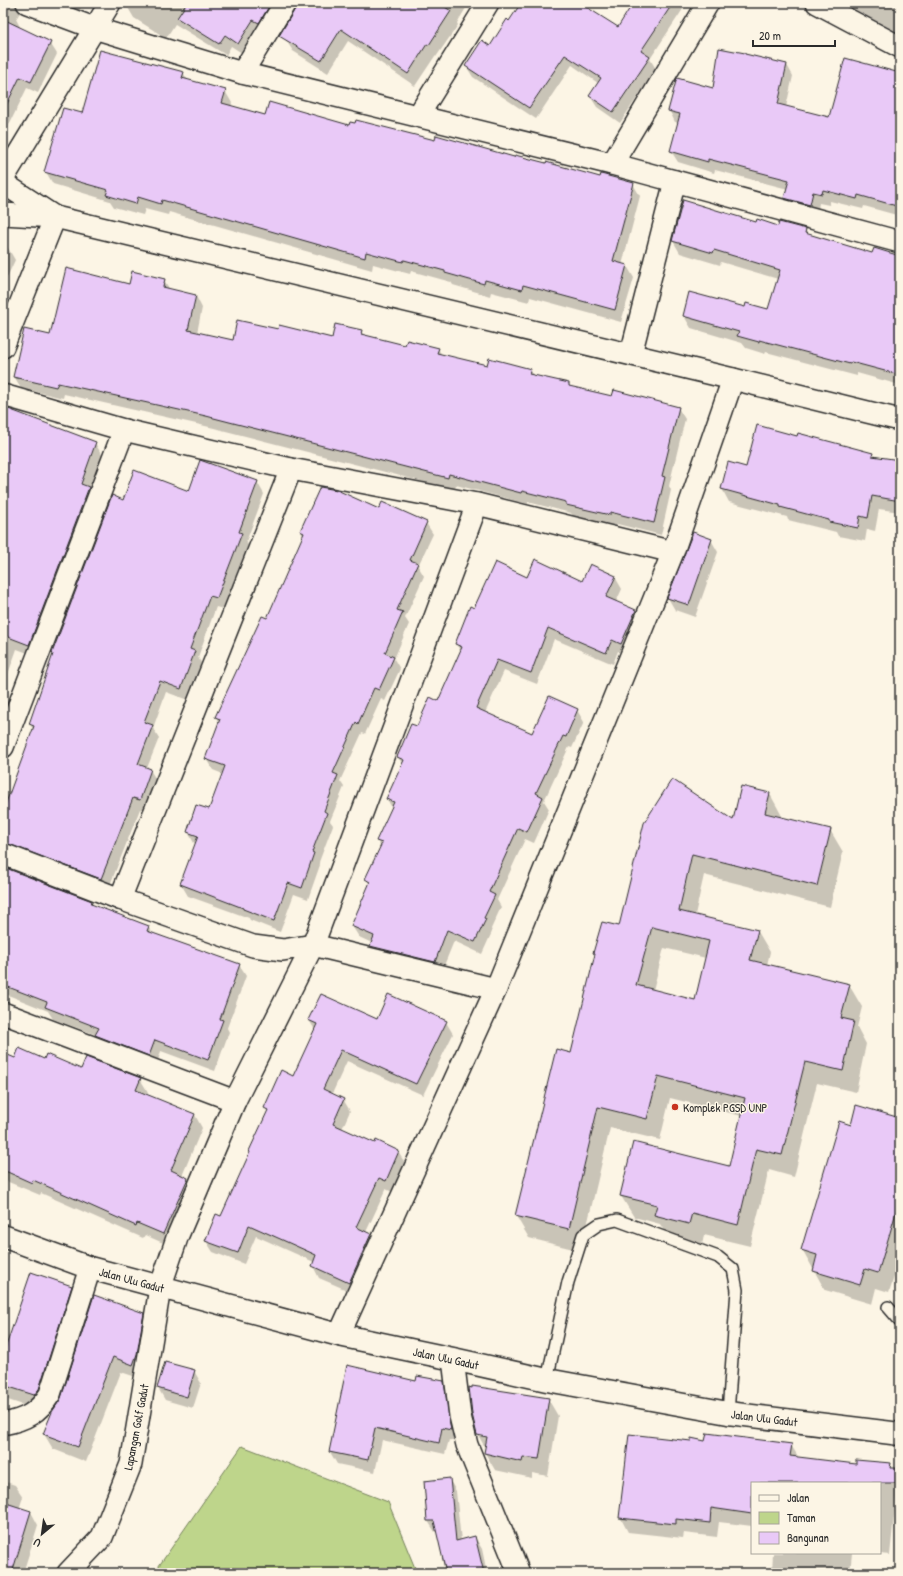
<svg xmlns="http://www.w3.org/2000/svg" width="903" height="1576" font-family="'Patrick Hand',sans-serif">
<style>
.green{fill:#bed58b;stroke:#74805b}
.shadow{fill:#0003;fill-rule:evenodd}
.building{fill:#e9c9f7;stroke:#2b2b2b;fill-rule:evenodd}
.lines{fill:none;stroke-linecap:round;stroke-linejoin:round}
.service-casing{stroke:#2b2b2b;stroke-width:14}
.minor-casing{stroke:#2b2b2b;stroke-width:24}
.tertiary-casing{stroke:#2b2b2b;stroke-width:25}
.service{stroke:#fcf5e5;stroke-width:11}
.minor{stroke:#fcf5e5;stroke-width:21}
.tertiary{stroke:#fcf5e5;stroke-width:22}
.poi-dot{fill:#c8321e;stroke:#fcf5e5;stroke-width:1.5}
.labels{text-anchor:middle;dominant-baseline:central;stroke-width:3;stroke-linejoin:round;paint-order:stroke}
.poi-label{font-size:12px;fill:#2b2b2b;stroke:#fcf5e5;text-anchor:start}
.street-label{font-size:12px;fill:#2b2b2b;stroke:#fcf5e5}
</style>
<rect width="100%" height="100%" fill="#fcf5e5"/>
<filter id="ink" filterUnits="userSpaceOnUse"><feTurbulence type="fractalNoise" baseFrequency=".025" numOctaves="2"/><feDisplacementMap in="SourceGraphic" scale="8" xChannelSelector="R" yChannelSelector="G"/><feConvolveMatrix kernelMatrix="1 2 1 2 8 2 1 2 1" color-interpolation-filters="sRGB"/></filter>
<g filter="url(#ink)">
<!-- green -->
<polygon class="green" points="242,1446 388,1502 417,1573 154,1573"/>
<!-- shadow -->
<g class="shadow">
<polygon points="3,3 26,3 16,19 21,29 50,43 57,54 38,93 27,88 3,137"/>
<polygon points="65,3 83,3 79,12"/>
<polygon points="129,3 262,3 260,7 267,19 245,55 231,46 226,55 175,24 166,38 134,18 127,6"/>
<polygon points="308,3 469,3 457,23 458,25 436,57 435,56 415,86 348,41 328,73 293,51 285,39"/>
<polygon points="522,3 580,3 580,4 618,28 634,3 687,3 650,59 656,69 620,123 597,107 590,96 598,83 572,65 536,119 473,77 466,66 490,47 510,22"/>
<polygon points="843,3 900,3 900,34"/>
<polygon points="745,56 787,65 793,76 786,107 830,119 900,83 900,216 864,206 863,209 830,201 829,205 819,203 817,216 792,209 786,198 788,189 715,170 714,173 678,162 671,151 679,123 675,122 669,110 714,89"/>
<polygon points="183,73 188,80 225,91 232,103 231,107 266,116 349,126 435,141 633,184 640,196 622,265 627,266 634,278 621,322 530,297 529,302 491,292 490,296 453,285 451,282 411,271 410,274 373,264 372,270 169,212 168,215 145,209 143,215 114,207 110,201 53,184 46,172 83,114"/>
<polygon points="756,224 805,230 808,234 873,254 900,257 900,385 857,373 857,376 766,352 765,354 746,348 742,343 691,328 684,316 746,309 769,311 778,279 721,262 720,265 680,253 673,241"/>
<polygon points="3,246 8,248 15,260 3,286"/>
<polygon points="164,280 170,290 196,296 202,308 197,333 233,341 278,330 333,339 361,331 364,336 406,346 438,349 442,355 488,366 530,369 534,376 569,384 571,388 613,398 678,408 685,419 669,486 671,490 661,535 617,524 616,526 573,516 571,513 528,502 528,504 456,485 455,490 214,428 64,394 63,398 21,388 14,376 51,336 130,285"/>
<polygon points="3,304 8,312 3,324"/>
<polygon points="3,408 95,443 102,455 90,490 96,500 36,656 17,649 3,688"/>
<polygon points="798,437 872,453 874,457 900,461 900,512 879,509 875,531 867,529 865,541 838,536 836,532 788,520 787,517 729,502 722,489 747,468"/>
<polygon points="257,482 264,494 246,542 248,545 223,609 216,607 198,657 201,663 188,700 166,692 153,728 159,738 147,768 150,770 157,781 146,811 140,809 108,890 3,856 3,813 34,731 30,724 124,501"/>
<polygon points="380,510 426,523 433,534 418,566 424,576 405,618 409,624 394,659 400,669 385,701 381,699 365,734 362,733 340,781 344,787 330,821 333,825 319,862 320,865 308,899 294,894 280,932 250,920 249,918 188,896 181,884 197,844 194,843 188,832 209,811 223,774 213,770 206,759 219,723 216,717 267,619 303,536 301,531"/>
<polygon points="711,540 718,552 695,617 675,610 668,598"/>
<polygon points="615,577 622,589 616,602 635,610 642,622 628,655 618,651 613,664 554,639 537,684 504,671 485,713 533,734 577,710 584,722 572,748 569,747 544,801 549,809 534,843 525,839 497,900 501,907 491,929 492,932 482,954 454,941 441,973 378,957 371,946 372,943 359,937 352,926 370,885 366,879 381,847 377,841 392,808 387,799 403,765 398,757 418,728 439,702 461,652 456,644 475,609 527,578 583,582"/>
<path d="M770,794L782,816V818L830,830L843,852L830,907L704,875L695,915L757,930L770,952L767,965L849,985L862,1007L857,1027L866,1044L856,1092L817,1083L794,1177L769,1170L750,1246L704,1235L702,1245L668,1237L660,1224L634,1217L621,1196L729,1167L742,1116L670,1098L660,1140L610,1128L581,1251L529,1238L516,1216L571,1054L596,956L594,953L619,928L645,823L733,821ZM664,948L706,958L696,1001L653,990Z"/>
<polygon points="3,868 92,902 94,907 148,927 153,934 239,965 246,976 227,1028 229,1032 215,1071 161,1051 156,1067 103,1047 97,1035 53,1019 48,1011 3,993"/>
<polygon points="388,995 446,1022 453,1034 423,1095 347,1061 332,1094 343,1099 350,1111 342,1129 375,1144 398,1152 405,1163 392,1192 386,1189 366,1232 370,1234 377,1246 356,1294 319,1278 313,1266 314,1262 256,1236 244,1264 213,1252 206,1241 221,1217 251,1153 268,1112 265,1108 294,1077 315,1030 309,1020 377,1020"/>
<polygon points="3,1055 15,1060 44,1060 82,1070 140,1079 148,1092 147,1095 195,1115 202,1128 182,1176 187,1178 195,1191 170,1246 145,1235 143,1238 41,1193 40,1195 6,1181 3,1187"/>
<polygon points="900,1119 900,1259 889,1292 876,1288 872,1304 825,1290 802,1249 851,1126"/>
<polygon points="71,1287 81,1305 44,1412 5,1399 3,1395 3,1359"/>
<polygon points="143,1314 152,1329 142,1379 121,1372 86,1462 53,1449 44,1434"/>
<polygon points="194,1371 201,1383 193,1408 165,1400 158,1388"/>
<polygon points="417,1382 443,1382 450,1394 457,1441 449,1440 445,1454 382,1440 375,1472 337,1464 330,1452"/>
<polygon points="548,1399 558,1416 548,1476 532,1473 532,1478 495,1470 485,1453 486,1449 478,1435"/>
<polygon points="691,1442 791,1445 799,1458 857,1465 890,1464 898,1478 890,1555 869,1553 880,1553 880,1483 752,1483 752,1526 719,1522 717,1537 684,1533 683,1538 628,1532 620,1517"/>
<polygon points="449,1479 456,1491 461,1541 475,1537 482,1549 487,1573 447,1573 438,1532 435,1532 428,1521"/>
<polygon points="3,1481 15,1485 23,1497 19,1509 31,1512 38,1525 23,1573 3,1573"/>
<polygon points="773,1553 852,1553 850,1573 772,1573"/>
</g>
<!-- building -->
<g class="building">
<polygon points="187,3 271,3 259,23 253,20 238,44 225,35 219,44 177,18"/>
<polygon points="297,3 439,3 451,11 429,45 427,44 408,74 341,29 321,61 279,36 295,9"/>
<polygon points="521,3 580,3 618,27 633,3 673,3 641,51 650,57 613,112 589,96 601,78 565,55 529,108 465,66 482,40 490,46 507,19 509,21"/>
<polygon points="3,19 51,42 31,82 20,77 3,112"/>
<polygon points="719,48 745,53 745,54 787,64 778,104 829,117 845,58 900,73 900,207 858,195 857,199 823,190 822,194 813,192 810,205 784,198 789,180 708,159 708,162 670,151 680,114 668,111 676,81 677,78 713,88"/>
<polygon points="100,50 184,72 182,78 226,90 222,103 265,115 269,102 349,125 350,122 355,123 356,120 435,140 436,135 514,157 515,155 546,163 546,162 600,177 601,174 634,183 613,261 627,265 615,310 523,285 522,290 485,280 484,284 445,273 445,271 404,260 403,262 366,252 365,258 162,200 161,204 138,197 136,204 106,195 108,190 44,172 63,108 82,113"/>
<polygon points="683,200 756,222 757,219 778,226 779,222 806,229 805,233 872,253 874,248 900,256 900,375 851,362 850,364 759,340 759,342 737,336 739,332 683,316 689,292 745,307 746,303 768,309 780,270 714,250 713,253 672,241"/>
<polygon points="66,268 129,284 132,271 165,279 163,287 196,295 188,330 233,340 237,320 278,329 279,325 332,338 335,324 362,330 361,334 405,345 407,340 439,348 437,353 487,365 489,358 531,369 529,374 569,383 569,386 612,396 614,390 679,407 662,476 665,477 654,523 610,512 610,515 566,505 566,502 522,491 521,493 449,474 448,478 206,416 58,383 56,387 13,377 24,329 50,335"/>
<polygon points="3,407 96,442 81,484 89,487 29,645 3,635"/>
<polygon points="757,425 797,436 798,433 873,453 872,456 900,460 900,501 872,496 868,518 860,516 858,528 829,522 829,520 780,507 780,505 721,489 728,462 746,467"/>
<polygon points="200,460 258,481 239,532 242,533 217,598 210,596 190,649 195,651 181,689 160,681 144,722 153,725 138,764 151,769 140,800 133,798 101,879 3,842 3,811 34,726 29,724 53,654 52,653 112,495 123,500 134,470 189,491"/>
<polygon points="320,487 337,490 379,509 382,502 427,522 410,560 418,563 397,610 403,612 385,653 394,657 379,690 374,688 358,724 356,722 333,773 338,775 324,811 327,813 312,852 314,853 302,888 288,883 274,921 243,909 243,908 180,884 198,836 187,832 196,805 209,809 225,766 205,759 220,719 215,717 262,616 267,618 304,533 300,531"/>
<polygon points="693,532 712,539 689,605 667,598"/>
<polygon points="535,559 582,581 590,564 616,576 606,597 636,610 621,644 612,640 606,653 548,628 531,673 497,660 476,708 532,733 549,696 578,709 566,737 563,736 536,793 543,797 527,832 518,828 489,892 495,895 484,918 486,919 475,942 447,930 435,962 370,946 374,936 351,926 370,882 365,879 382,843 376,841 394,802 386,799 404,760 397,757 411,724 417,726 430,697 438,701 462,647 455,644 470,606 474,608 495,562 527,577"/>
<path d="M672,779L733,820L741,786L770,793L765,813L831,829L817,886L692,854L679,911L758,930L750,960L850,984L841,1018L854,1021L843,1071L805,1062L782,1155L756,1149L738,1225L692,1213L689,1224L654,1215L657,1205L620,1196L633,1142L729,1166L745,1098L658,1076L647,1119L598,1107L569,1229L515,1216L556,1049L571,1053L595,954L593,953L602,922L619,926L644,823ZM652,927L709,941L695,1000L636,985Z"/>
<polygon points="3,867 92,901 91,904 149,926 147,931 240,964 220,1019 223,1020 208,1060 155,1040 149,1056 95,1035 99,1028 45,1007 47,1002 3,985"/>
<polygon points="321,994 377,1019 388,994 447,1021 416,1084 341,1050 323,1089 344,1099 333,1124 375,1143 376,1140 399,1151 386,1181 379,1178 356,1227 371,1234 349,1283 312,1266 316,1255 249,1225 238,1253 205,1241 216,1214 221,1216 250,1152 249,1151 268,1110 264,1108 281,1070 293,1076 317,1024 308,1020"/>
<polygon points="19,1048 44,1059 46,1054 81,1069 86,1057 141,1078 136,1090 195,1114 171,1170 188,1178 163,1234 137,1223 136,1226 33,1180 32,1183 3,1170 3,1053 15,1058"/>
<polygon points="856,1105 900,1118 900,1199 878,1273 865,1269 860,1285 813,1271 817,1255 801,1250 839,1121 851,1125"/>
<polygon points="31,1272 72,1286 39,1389 34,1395 3,1385 3,1355"/>
<polygon points="94,1295 144,1313 137,1354 133,1365 113,1357 78,1447 43,1434 52,1412 61,1398"/>
<polygon points="165,1362 195,1370 187,1397 157,1388"/>
<polygon points="347,1365 416,1381 417,1376 444,1381 451,1430 442,1428 439,1443 375,1428 368,1460 329,1452"/>
<polygon points="472,1386 549,1398 539,1459 523,1457 522,1462 484,1453 487,1437 477,1435 472,1414 469,1387 472,1388"/>
<polygon points="707,1433 792,1444 790,1456 856,1464 856,1460 891,1463 890,1468 896,1468 896,1483 752,1483 752,1514 711,1508 710,1523 676,1519 676,1524 619,1518 629,1434 691,1441 691,1438 705,1441"/>
<polygon points="450,1478 456,1541 475,1536 484,1573 446,1573 434,1521 427,1521 424,1481"/>
<polygon points="3,1502 31,1511 12,1573 3,1573"/>
</g>
<g class="lines">
<!-- service casing -->
<g class="service-casing">
<g id="service">
<polyline points="888,1307 900,1321"/>
<polyline points="547,1380 568,1282 583,1235 599,1224 617,1220 718,1257 733,1269 737,1290 728,1413"/>
</g>
</g>
<!-- minor casing -->
<g class="minor-casing">
<g id="minor">
<polyline points="27,3 94,28 242,73 612,164 900,242"/>
<polyline points="817,3 900,47"/>
<polyline points="242,73 285,3"/>
<polyline points="418,116 488,3"/>
<polyline points="612,164 708,3"/>
<polyline points="3,179 110,3"/>
<polyline points="3,183 55,217"/>
<polyline points="3,214 55,217 733,379 900,420"/>
<polyline points="3,347 55,217"/>
<polyline points="631,354 675,181"/>
<polyline points="3,395 124,430 291,469 477,504 673,552"/>
<polyline points="3,747 124,430"/>
<polyline points="3,854 120,899 253,946 283,950 313,945 496,989"/>
<polyline points="120,899 291,469"/>
<polyline points="3,1013 235,1101 178,1235 160,1288 131,1464 102,1537 68,1573"/>
<polyline points="235,1101 313,945 477,504"/>
<polyline points="339,1335 496,989 673,552 733,379"/>
<polyline points="453,1359 460,1416 467,1445 519,1573"/>
<path d="M3,1424C25,1420 38,1413 50,1394L90,1268"/>
</g>
</g>
<!-- tertiary casing -->
<g class="tertiary-casing">
<g id="tertiary">
<path id="s1" d="M3,1236L90,1268L339,1335L453,1359L547,1380L728,1413L900,1434"/>
</g>
</g>
<!-- service -->
<use href="#service" class="service"/>
<!-- minor -->
<use href="#minor" class="minor"/>
<!-- tertiary -->
<use href="#tertiary" class="tertiary"/>
</g>
</g>
<!-- markers -->
<circle class="poi-dot" cx="675" cy="1107" r="4"/>
<g class="labels">
<!-- poi labels -->
<g class="poi-label">
<text x="683" y="1107">Komplek PGSD UNP</text>
</g>
<!-- street labels -->
<g class="street-label">
<text stroke="none"><textPath href="#s1" startOffset="136">Jalan Ulu Gadut</textPath></text>
<text stroke="none"><textPath href="#s1" startOffset="460">Jalan Ulu Gadut</textPath></text>
<text stroke="none"><textPath href="#s1" startOffset="784">Jalan Ulu Gadut</textPath></text>
<text transform="translate(136 1427) rotate(-79)">Lapangan Golf Gadut</text>
</g>
</g>
<!-- margin -->
<rect width="903" height="1576" fill="none" stroke="#fcf5e5" stroke-width="16"/>
<rect x="8" y="8" width="887" height="1560" fill="none" stroke="#2b2b2b" stroke-width="1.5" filter="url(#ink)"/>
<!-- legend -->
<rect x="751" y="1482" width="130" height="72" fill="#fcf5e5" stroke="#a8a49b"/>
<rect x="759" y="1495" width="20" height="6" fill="#fcf5e5" stroke="#a8a49b"/>
<text x="787" y="1502" font-size="12" fill="#2b2b2b">Jalan</text>
<rect x="759" y="1512" width="20" height="12" fill="#bed58b" stroke="#a8a49b"/>
<text x="787" y="1522" font-size="12" fill="#2b2b2b">Taman</text>
<rect x="759" y="1532" width="20" height="12" fill="#e9c9f7" stroke="#a8a49b"/>
<text x="787" y="1542" font-size="12" fill="#2b2b2b">Bangunan</text>
<!-- north arrow -->
<g transform="translate(42 1534) rotate(209)" stroke="#fcf5e5" stroke-width="3" paint-order="stroke">
<path d="M0-3L7 15L0 10L-7 15Z" fill="#2b2b2b"/>
<text y="-6" font-size="11" font-weight="bold" text-anchor="middle" fill="#2b2b2b">U</text>
</g>
<!-- scale -->
<path d="M753 40v6h82v-6" fill="none" stroke="#2b2b2b" stroke-width="2"/>
<text x="759" y="40" font-size="12" fill="#2b2b2b" stroke="#fcf5e5" stroke-width="3" paint-order="stroke">20 m</text>
</svg>
